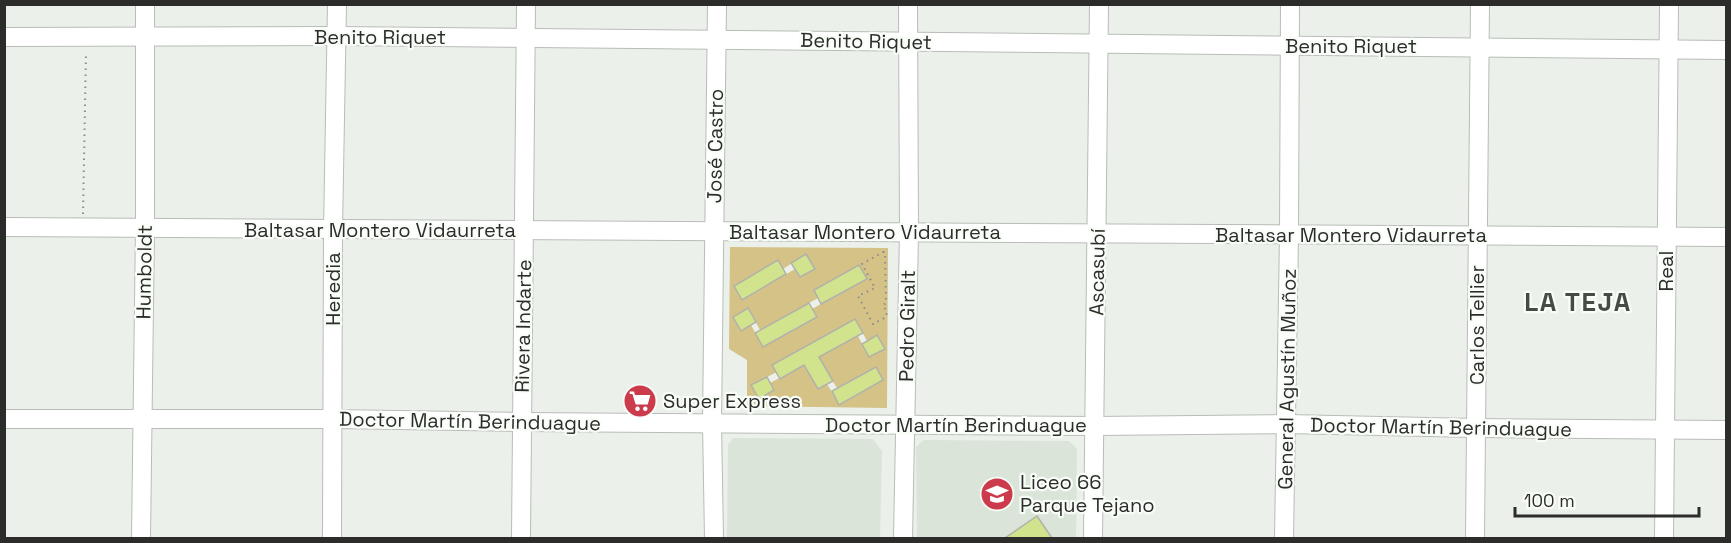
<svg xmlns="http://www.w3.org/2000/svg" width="1731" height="543" font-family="'Space Grotesk',sans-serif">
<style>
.built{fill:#dae4d8}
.green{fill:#d4c286;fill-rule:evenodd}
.building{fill:#d2e38d;stroke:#b0b2ab;stroke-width:1.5}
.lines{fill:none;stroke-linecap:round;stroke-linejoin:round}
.minor-casing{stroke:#b8bdb7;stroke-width:20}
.path{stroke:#8a8d89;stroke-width:2;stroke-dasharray:1.5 4.5;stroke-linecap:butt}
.minor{stroke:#fff;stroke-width:18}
.labels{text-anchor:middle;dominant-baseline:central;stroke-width:4.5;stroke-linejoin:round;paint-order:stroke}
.street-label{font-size:20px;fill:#2c2d2b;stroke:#f8fdf7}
.poi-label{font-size:20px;fill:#2c2d2b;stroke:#f8fdf7;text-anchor:start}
.district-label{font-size:26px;font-weight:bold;letter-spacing:1.5px;fill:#474b46;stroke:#f8fdf7}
</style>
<rect width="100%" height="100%" fill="#ebf0ea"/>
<!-- built -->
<g class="built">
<polygon points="733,438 873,439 882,451 880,538 727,538 728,445"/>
<polygon points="924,440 1069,441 1077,449 1076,538 917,538 916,447"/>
</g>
<!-- green -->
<path class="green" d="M730,247L888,248L887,408L747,406V360L729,349ZM806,254L814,269L800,277L795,269L742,300L734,286L778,261L783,269ZM866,279L812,309L763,347L751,325L741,331L733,317L748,308L760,330L818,298L814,290ZM855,319L867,341L877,335L884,349L869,357L858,336L770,383L774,390L759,399L751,385L777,372L773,364ZM824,367L837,388L876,367L883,380L840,405L827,384L818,389L810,375Z"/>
<!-- building -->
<g class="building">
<polygon points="806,254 815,269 800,277 791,263"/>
<polygon points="778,260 786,274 742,300 734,286"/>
<polygon points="859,265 867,279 821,304 814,290"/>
<polygon points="809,303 817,317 763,347 755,333"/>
<polygon points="748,308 756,322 741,331 733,317"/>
<polygon points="855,319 863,333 819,357 833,381 818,389 804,365 780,379 772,365"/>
<polygon points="877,335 885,349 869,357 862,344"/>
<polygon points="876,367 883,380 839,405 832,391"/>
<polygon points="767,377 774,390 759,399 751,385"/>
<polygon points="1037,516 1052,538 1005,538"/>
</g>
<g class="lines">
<!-- minor casing -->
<g class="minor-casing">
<g id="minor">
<polyline points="4,37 337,36 1726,50"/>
<polyline points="4,227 1726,237"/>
<polyline points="4,419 334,419 522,422 1095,426 1287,424 1476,428 1726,430"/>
<polyline points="141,538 145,228 145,4"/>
<polyline points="332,538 333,230 337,4"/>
<polyline points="521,538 526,4"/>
<polyline points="714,538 712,423 717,4"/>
<polyline points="903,538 909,233 908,4"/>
<polyline points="1093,538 1099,4"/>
<polyline points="1284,538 1289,235 1290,4"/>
<polyline points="1475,538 1480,4"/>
<polyline points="1664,538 1669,4"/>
</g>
</g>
<!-- path -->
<g class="path">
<polyline points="83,214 86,52"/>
<polygon points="883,252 885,252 886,303 883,305 887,312 886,317 873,324 858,296 875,288 862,264"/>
</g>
<!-- minor -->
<use href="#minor" class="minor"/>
</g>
<!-- icons -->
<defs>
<g id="supermarket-disc" transform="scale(1.725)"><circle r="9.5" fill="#cb3b4c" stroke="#f8fdf7"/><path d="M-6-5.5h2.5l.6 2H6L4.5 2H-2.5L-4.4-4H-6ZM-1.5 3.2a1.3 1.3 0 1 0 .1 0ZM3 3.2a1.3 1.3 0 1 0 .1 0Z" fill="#fff"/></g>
<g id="school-disc" transform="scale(1.725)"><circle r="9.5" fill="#cb3b4c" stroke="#f8fdf7"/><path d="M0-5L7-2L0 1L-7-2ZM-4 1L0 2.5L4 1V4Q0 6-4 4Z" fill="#fff"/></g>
</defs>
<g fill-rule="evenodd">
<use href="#supermarket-disc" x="640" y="401"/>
<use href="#school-disc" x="997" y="494"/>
</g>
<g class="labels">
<!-- street labels -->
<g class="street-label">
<text x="380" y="37">Benito Riquet</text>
<text transform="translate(866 41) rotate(1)">Benito Riquet</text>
<text x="1351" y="46">Benito Riquet</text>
<text transform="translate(715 146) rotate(-89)">José Castro</text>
<text x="380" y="230">Baltasar Montero Vidaurreta</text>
<text x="865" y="232">Baltasar Montero Vidaurreta</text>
<text x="1351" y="235">Baltasar Montero Vidaurreta</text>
<text transform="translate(1666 271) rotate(-90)">Real</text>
<text transform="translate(144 272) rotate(-89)">Humboldt</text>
<text transform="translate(1097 272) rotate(-89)">Ascasubí</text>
<text transform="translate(333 289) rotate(-90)">Heredia</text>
<text transform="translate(1477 325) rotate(-90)">Carlos Tellier</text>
<text transform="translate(523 326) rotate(-89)">Rivera Indarte</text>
<text transform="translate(907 326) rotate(-89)">Pedro Giralt</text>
<text transform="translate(1287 379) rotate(-89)">General Agustín Muñoz</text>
<text transform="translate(470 421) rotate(1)">Doctor Martín Berinduague</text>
<text x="956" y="425">Doctor Martín Berinduague</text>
<text transform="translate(1441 427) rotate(1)">Doctor Martín Berinduague</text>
</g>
<!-- poi labels -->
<g class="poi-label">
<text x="663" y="401">Super Express</text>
<text x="1020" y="482">Liceo 66<tspan x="1020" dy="23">Parque Tejano</tspan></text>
</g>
<!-- district labels -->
<g class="district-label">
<text x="1578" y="302">LA TEJA</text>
</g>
</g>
<!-- border -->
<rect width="1731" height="543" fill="none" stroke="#2c2d2b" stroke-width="12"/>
<!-- scale -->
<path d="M1515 507v9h184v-9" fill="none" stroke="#2c2d2b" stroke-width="3"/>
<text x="1524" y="507" font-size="18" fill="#2c2d2b" stroke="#f8fdf7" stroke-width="4.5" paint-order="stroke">100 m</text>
</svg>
